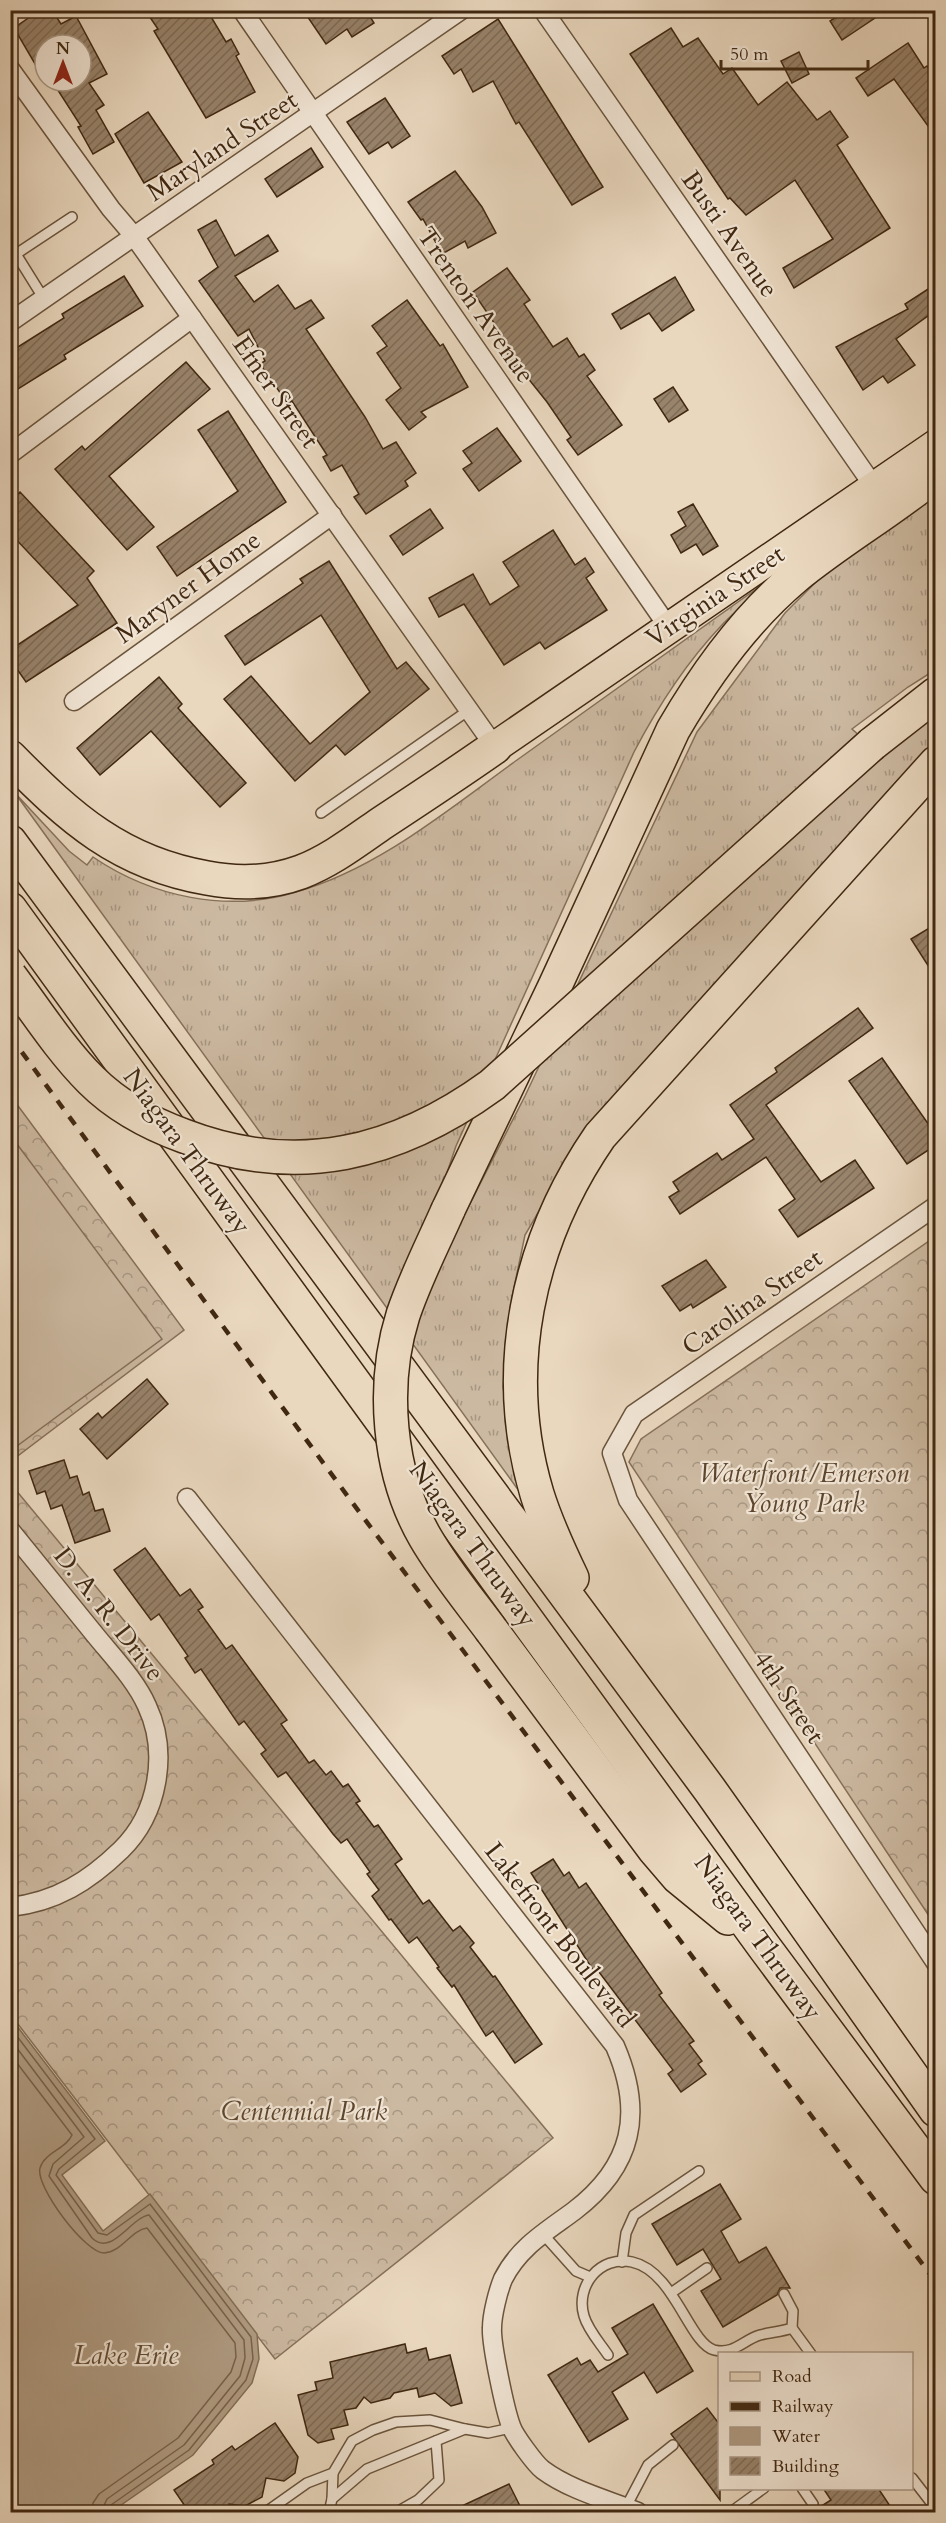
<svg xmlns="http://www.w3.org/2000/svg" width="946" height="2523" font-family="Cardo,serif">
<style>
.grass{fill:url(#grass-tufts);stroke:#867059;stroke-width:1.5}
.forest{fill:url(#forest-crowns);stroke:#867059;stroke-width:1.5}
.pitch{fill:#ccb9a1;stroke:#867059;stroke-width:1.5}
.water{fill:#b09c83;stroke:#836e55;stroke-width:1.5}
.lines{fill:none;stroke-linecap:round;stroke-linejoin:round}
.shore{stroke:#78624a;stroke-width:1.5}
.building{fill:url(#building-hatch);stroke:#402811;stroke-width:1.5}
.lane-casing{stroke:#6a543c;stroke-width:12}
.street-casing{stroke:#6a543c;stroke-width:21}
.primary-casing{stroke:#402811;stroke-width:33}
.highway-casing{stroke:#402811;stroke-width:36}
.lane{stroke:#f1e5d5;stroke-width:9}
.street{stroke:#f1e5d5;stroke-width:18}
.primary{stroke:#e9d7be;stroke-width:30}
.highway{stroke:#e9d7be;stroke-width:33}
.rail{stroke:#402811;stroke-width:4.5;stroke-dasharray:10 10;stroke-linecap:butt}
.highway-bridge-casing{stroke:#402811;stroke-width:36;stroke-linecap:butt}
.highway-bridge{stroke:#e9d7be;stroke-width:33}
.labels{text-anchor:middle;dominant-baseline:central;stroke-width:4.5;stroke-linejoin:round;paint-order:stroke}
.street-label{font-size:26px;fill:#402811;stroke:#f1e5d5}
.park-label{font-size:26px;font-style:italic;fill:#5c452e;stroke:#f1e5d5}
.water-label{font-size:27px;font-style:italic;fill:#624b33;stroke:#f1e5d5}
</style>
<defs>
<pattern id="grass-tufts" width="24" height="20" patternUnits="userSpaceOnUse" patternTransform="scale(1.5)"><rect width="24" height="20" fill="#ccb9a1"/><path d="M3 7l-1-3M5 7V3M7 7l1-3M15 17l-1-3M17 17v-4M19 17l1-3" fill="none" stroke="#a79682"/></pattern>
<pattern id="forest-crowns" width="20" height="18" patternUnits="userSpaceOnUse" patternTransform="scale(1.5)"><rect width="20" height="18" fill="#ccb9a1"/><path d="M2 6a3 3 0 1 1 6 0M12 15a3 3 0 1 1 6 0" fill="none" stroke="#a79682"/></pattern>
<pattern id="building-hatch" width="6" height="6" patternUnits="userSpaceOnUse" patternTransform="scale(1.5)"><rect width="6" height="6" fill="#98836b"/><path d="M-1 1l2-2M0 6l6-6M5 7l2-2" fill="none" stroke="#7d6b57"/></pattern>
</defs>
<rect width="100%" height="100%" fill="#e9d7be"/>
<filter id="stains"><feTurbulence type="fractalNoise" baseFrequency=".00333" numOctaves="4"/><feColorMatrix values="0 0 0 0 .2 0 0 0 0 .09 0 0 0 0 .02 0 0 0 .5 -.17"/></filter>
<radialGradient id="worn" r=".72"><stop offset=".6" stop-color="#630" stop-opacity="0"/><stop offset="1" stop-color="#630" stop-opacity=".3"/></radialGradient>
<!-- grass -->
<path class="grass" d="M935,494V670L908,687L852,729L880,754L935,713V745L574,1151L525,1235L512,1297L503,1387L519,1491L15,793L69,851L87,865L93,857C152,897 227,913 296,892C378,869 449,809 517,760C607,696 697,632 787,567C765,587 741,605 721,626C685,664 658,706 634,752L456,1146L435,1208L460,1223L525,1096L697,732L785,613L829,569Z"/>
<!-- forest -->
<g class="forest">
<polygon points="10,1095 184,1330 11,1461 10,1461"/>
<polygon points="935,1237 935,1925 629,1462 641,1439"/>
<polygon points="10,1483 553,2138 275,2359 11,2015"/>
</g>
<!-- pitch -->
<polygon class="pitch" points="11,1136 162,1339 17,1446 10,1437"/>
<!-- water -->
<polygon class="water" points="10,2017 105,2141 62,2175 103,2231 150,2194 257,2334 259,2359 252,2383 193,2455 111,2512 11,2512"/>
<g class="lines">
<!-- shore -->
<g class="shore">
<polyline points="10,2027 95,2139 59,2169 56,2175 98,2233 107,2235 150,2204 251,2337 253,2359 246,2380 189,2450 111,2505 108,2512"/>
<path d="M10,2039L84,2137L53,2164L49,2176L92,2238C112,2257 130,2218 149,2215L244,2340L245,2358L240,2376L184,2445L107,2499L101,2512"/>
<path d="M10,2054L72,2135C66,2149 45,2152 40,2168C35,2186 85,2253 104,2253C122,2252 131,2230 147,2228L235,2343L236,2357L231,2372L178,2438L99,2494L93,2503L92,2512"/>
</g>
</g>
<!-- building -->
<g class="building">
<polygon points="40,10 52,10 61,24 76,16 107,74 89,83 104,105 96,110 114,142 93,154 78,127 81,126 52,81 81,81 81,45 45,45 45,81 14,28"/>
<polygon points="145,10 207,10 226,42 231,39 239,54 236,56 255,92 206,118 154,31 158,29"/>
<polygon points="303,10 366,10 374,23 352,37 347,29 326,44"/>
<polygon points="847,10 887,10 842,40 830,21"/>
<polygon points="498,19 603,187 572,205 519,122 516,124 493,81 473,92 461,69 454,74 442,56"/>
<polygon points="671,28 683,47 698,38 723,74 732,68 758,105 787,82 817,120 830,111 848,137 837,145 890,228 794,288 783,268 833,239 795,180 746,215 730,198 728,199 630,54"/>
<polygon points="908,43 924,68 927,66 936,77 936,137 894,79 868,96 856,78"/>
<polygon points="799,52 809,74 792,83 781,61"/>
<polygon points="385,98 410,136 392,148 388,142 369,154 347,122"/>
<polygon points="148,112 182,162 144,183 115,134"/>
<polygon points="311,148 323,167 277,197 265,179"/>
<polygon points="455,171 482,207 496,233 468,248 465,241 442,254 423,219 421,220 408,202"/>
<polygon points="216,220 235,256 268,235 278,251 235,276 254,302 278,285 295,309 311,300 324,318 306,329 365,417 383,449 396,442 416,473 405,481 408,486 366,514 354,497 359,494 342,465 331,471 323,457 327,455 292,401 288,404 260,364 265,361 249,329 238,336 199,281 218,267 198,230"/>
<polygon points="507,268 530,300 524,304 553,347 567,338 579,357 584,354 595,370 587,376 622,425 578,455 567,440 571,437 547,402 519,367 516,369 495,332 499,330 473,292"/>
<polygon points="124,276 143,306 64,355 66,359 10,394 10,352 64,318 62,314"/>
<polygon points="675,277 694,310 662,331 649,313 621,329 612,314"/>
<polygon points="936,284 936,310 896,339 915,365 888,383 883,376 863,390 836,347 908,309 905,304"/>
<polygon points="407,300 440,346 443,344 468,387 421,412 426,417 409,430 386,400 401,388 377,353 387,346 372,326"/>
<polygon points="186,362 210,389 109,476 154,527 127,550 55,469 82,446 85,450"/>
<polygon points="673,387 688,410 669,422 654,399"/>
<polygon points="228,411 286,502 177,576 157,547 238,491 198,430"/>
<polygon points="497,428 521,461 479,491 463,469 472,463 463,451"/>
<polygon points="20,492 94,571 87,578 117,623 26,682 10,659 10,650 78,605 10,533 10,501"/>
<polygon points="693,504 718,546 703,555 696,544 681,553 671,535 686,526 678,512"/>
<polygon points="430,509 443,528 403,555 390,536"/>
<polygon points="553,530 575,565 585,558 594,572 586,578 607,610 545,649 540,642 504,665 464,604 439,617 429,598 473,574 490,605 519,586 503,562"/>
<polygon points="329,561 397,669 406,662 429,689 345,755 336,745 295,781 224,699 251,676 310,744 370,692 321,615 245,665 225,636 303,583 300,579"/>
<polygon points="159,677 182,704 178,708 246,783 220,807 151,731 100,775 77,748"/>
<polygon points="936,924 936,978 911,939"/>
<polygon points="858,1008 873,1028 766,1105 821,1182 855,1160 874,1188 798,1237 779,1210 795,1199 766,1157 680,1214 669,1197 679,1191 673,1182 717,1153 722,1160 754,1139 730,1105 777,1072 775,1068"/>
<polygon points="882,1058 936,1135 936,1145 907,1164 849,1081"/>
<polygon points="706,1260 726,1287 693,1308 691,1304 680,1311 662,1286"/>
<polygon points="147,1379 168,1404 107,1459 80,1429 98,1413 102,1418"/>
<polygon points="64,1460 70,1478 77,1476 83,1495 89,1492 95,1511 103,1509 110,1531 75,1543 62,1505 51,1509 45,1491 37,1494 29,1471"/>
<polygon points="145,1548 180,1596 190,1589 203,1607 198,1610 226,1649 232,1645 287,1720 281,1724 309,1763 314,1760 326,1775 331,1771 343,1787 348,1784 360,1801 356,1803 374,1827 378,1825 402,1859 395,1864 423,1904 429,1900 453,1931 460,1926 474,1943 470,1947 493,1977 495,1976 542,2044 515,2063 493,2031 486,2036 454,1985 452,1987 437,1968 439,1967 417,1937 409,1943 391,1919 389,1920 372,1896 379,1890 367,1874 370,1872 347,1839 341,1843 333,1834 286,1772 278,1777 261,1754 266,1750 244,1721 239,1725 201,1669 195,1673 185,1658 188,1656 159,1614 151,1620 114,1570"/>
<polygon points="553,1859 564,1876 569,1872 579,1888 586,1883 662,1993 659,1995 694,2041 689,2044 702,2061 698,2064 706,2074 681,2092 668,2074 673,2070 596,1968 593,1970 531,1873"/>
<polygon points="720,2184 741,2219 721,2231 739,2263 766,2247 790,2288 780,2288 777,2295 723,2327 701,2291 721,2279 703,2249 677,2265 652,2224"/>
<polygon points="653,2304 693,2371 657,2393 644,2372 612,2392 628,2419 589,2442 548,2375 577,2358 581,2365 590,2360 598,2372 628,2354 612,2328"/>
<polygon points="405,2344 407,2353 426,2348 429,2360 450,2355 462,2403 451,2406 435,2393 419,2397 417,2388 394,2393 390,2398 371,2403 364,2397 356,2408 344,2410 348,2425 331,2429 334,2439 318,2443 308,2435 298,2395 317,2390 315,2382 333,2378 330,2362"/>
<polygon points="707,2408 720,2425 720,2500 671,2434"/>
<polygon points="275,2423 298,2457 295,2473 284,2481 266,2478 262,2497 245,2506 229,2504 227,2512 189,2512 174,2490 214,2464 212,2460 232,2446 235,2450"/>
<polygon points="509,2484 523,2512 449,2512"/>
<polygon points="823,2488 878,2488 894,2512 812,2512 831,2500"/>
</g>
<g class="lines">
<!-- lane casing -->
<g class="lane-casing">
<g id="lane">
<polyline points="16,254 44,299"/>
<polyline points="10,258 72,217"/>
<polyline points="321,813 469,710"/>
<polyline points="542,2233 576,2271 590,2277"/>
<polyline points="622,2262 626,2233 634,2215 699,2171"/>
<polyline points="671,2293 707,2268"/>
<polyline points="792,2328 811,2354"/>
<path d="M608,2355C600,2343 588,2330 584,2316C575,2286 600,2255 632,2262C674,2271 689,2343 714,2350C734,2355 743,2340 760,2335C771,2332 781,2332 792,2328L793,2311L784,2294"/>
<polyline points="912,2478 936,2509"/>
<polyline points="802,2488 813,2504"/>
<polyline points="332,2499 333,2473"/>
<polyline points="626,2507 648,2465 673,2445"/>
<polyline points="266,2512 307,2483 333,2473 352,2441 373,2430 396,2422 430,2420 465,2429"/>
<polyline points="329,2512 332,2499 367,2469 465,2429 488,2433 511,2428"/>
<polyline points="397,2512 418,2500 439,2480 436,2441"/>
<polyline points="731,2512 764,2488"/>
</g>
</g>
<!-- street casing -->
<g class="street-casing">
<g id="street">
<polyline points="242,10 669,628"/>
<polyline points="543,10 875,488"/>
<polyline points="10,69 111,209 134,236 495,747"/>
<polyline points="10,322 461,10"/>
<polyline points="10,454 192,318"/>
<polyline points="74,701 332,515"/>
<polyline points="936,1206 634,1414 612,1453 628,1500 936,1963"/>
<path d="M187,1498L615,2046C644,2113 633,2166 574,2211C547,2231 519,2247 503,2279C498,2291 492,2315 492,2328C491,2344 505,2410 511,2426C514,2435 535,2464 543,2470C570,2490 608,2500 638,2512"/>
<path d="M10,1530C39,1566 68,1601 96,1636C114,1658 136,1681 147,1706C169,1753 158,1814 121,1850C89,1881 56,1902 10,1907"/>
</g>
</g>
<!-- primary casing -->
<g class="primary-casing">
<polyline id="primary" points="495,747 936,445"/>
</g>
<!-- highway casing -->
<g class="highway-casing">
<g id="highway">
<polyline points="872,744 936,694"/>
<path d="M10,757C70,818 120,863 207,878C238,884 271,883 301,872C330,861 356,841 382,823C420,798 458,773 495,747"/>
<polyline points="10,842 710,1790 936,2110"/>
<polyline points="10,909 765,1948 936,2178"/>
<path d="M448,1210L555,986L673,730C706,673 745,619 795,577C840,540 891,511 936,474"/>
<path d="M572,1578C559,1551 546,1523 537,1494C500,1370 527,1242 600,1136L936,763"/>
<polyline points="492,1631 654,1849 678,1877 728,1918"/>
</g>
</g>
<!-- lane -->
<use href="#lane" class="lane"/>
<!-- street -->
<use href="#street" class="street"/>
<!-- primary -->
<use href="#primary" class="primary"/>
<!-- highway -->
<use href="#highway" class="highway"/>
<!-- rail -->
<polyline class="rail" points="10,1036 360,1513 936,2282"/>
<!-- highway-bridge casing -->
<g class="highway-bridge-casing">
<g id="highway-bridge">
<path d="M10,976C36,1011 61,1050 91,1080C117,1106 151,1124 184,1136C297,1179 397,1154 492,1085L872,744"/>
<path d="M448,1210C433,1244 415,1279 403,1315C381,1385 388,1473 425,1537C444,1570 469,1600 492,1631"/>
</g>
</g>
<!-- highway-bridge -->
<use href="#highway-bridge" class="highway-bridge"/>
</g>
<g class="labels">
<!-- street labels -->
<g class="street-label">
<text transform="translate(222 146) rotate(-34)">Maryland Street</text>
<text transform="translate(730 234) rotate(55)">Busti Avenue</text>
<text transform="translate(476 305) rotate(55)">Trenton Avenue</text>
<text transform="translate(276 392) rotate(55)">Efner Street</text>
<text transform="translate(188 587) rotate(-36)">Maryner Home</text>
<text transform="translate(715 596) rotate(-34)">Virginia Street</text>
<text transform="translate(187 1151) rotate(54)">Niagara Thruway</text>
<text transform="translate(752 1302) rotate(-35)">Carolina Street</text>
<text transform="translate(473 1544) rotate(54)">Niagara Thruway</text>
<text transform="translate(109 1614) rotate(52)">D. A. R. Drive</text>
<text transform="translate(789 1697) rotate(56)">4th Street</text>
<text transform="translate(560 1935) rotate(52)">Lakefront Boulevard</text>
<text transform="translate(758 1937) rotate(54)">Niagara Thruway</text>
</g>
<!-- park labels -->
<g class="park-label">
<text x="804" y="1473">Waterfront/Emerson<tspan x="804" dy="30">Young Park</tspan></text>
<text x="304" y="2111">Centennial Park</text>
</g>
<!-- water labels -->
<g class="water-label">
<text x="126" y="2355">Lake Erie</text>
</g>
</g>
<!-- margin -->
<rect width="946" height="2523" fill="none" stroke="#e9d7be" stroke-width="36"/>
<rect x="12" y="12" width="922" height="2499" fill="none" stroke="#402811" stroke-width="3"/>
<rect x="18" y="18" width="910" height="2487" fill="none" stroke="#402811" stroke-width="1.5"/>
<!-- legend -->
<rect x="718" y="2352" width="195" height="138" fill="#f1e5d5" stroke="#aa9987" stroke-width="1.5"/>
<rect x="730" y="2372" width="30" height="9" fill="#e9d7be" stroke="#aa9987" stroke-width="1.5"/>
<text x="772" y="2382" font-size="18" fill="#402811">Road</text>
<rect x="730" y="2402" width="30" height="9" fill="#402811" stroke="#aa9987" stroke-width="1.5"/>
<text x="772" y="2412" font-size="18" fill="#402811">Railway</text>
<rect x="730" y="2427" width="30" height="18" fill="#b09c83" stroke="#aa9987" stroke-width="1.5"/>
<text x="772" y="2442" font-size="18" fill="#402811">Water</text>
<rect x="730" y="2457" width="30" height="18" fill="url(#building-hatch)" stroke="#aa9987" stroke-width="1.5"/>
<text x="772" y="2472" font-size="18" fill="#402811">Building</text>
<!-- north arrow -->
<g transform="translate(63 63)"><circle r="28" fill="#f1e5d5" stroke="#aa9987" stroke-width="1.5"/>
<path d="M0-4.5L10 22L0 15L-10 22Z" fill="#8f2418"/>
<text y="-9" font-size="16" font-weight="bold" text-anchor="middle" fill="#402811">N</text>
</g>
<!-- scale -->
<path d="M721 60v9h147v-9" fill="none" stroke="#402811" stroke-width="3"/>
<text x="730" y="60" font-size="18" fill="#402811" stroke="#f1e5d5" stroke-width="4.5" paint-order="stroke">50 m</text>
<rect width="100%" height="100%" filter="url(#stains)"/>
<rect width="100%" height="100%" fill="url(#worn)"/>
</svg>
